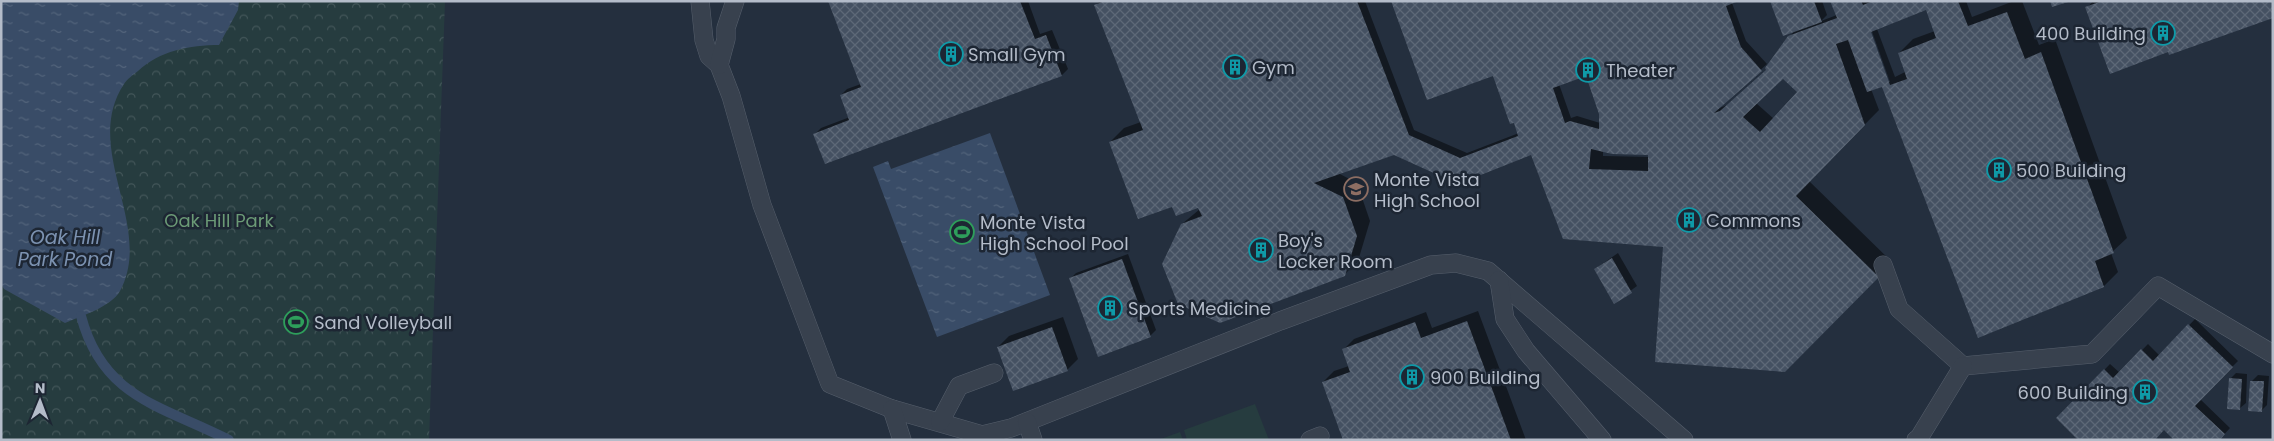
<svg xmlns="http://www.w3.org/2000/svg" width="2274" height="441" font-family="Poppins,sans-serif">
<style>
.grass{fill:#263c3f}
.forest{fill:url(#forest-crowns)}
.water{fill:url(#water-ripples)}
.shadow{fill:#0007;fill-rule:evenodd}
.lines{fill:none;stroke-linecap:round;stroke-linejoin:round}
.stream{stroke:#394c67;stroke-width:10}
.building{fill:url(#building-cross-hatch);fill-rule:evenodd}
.lane-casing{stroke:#565f6c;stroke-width:19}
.lane{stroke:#38414e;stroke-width:18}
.labels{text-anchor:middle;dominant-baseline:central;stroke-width:5;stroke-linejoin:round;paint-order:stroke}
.poi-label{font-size:18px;fill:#b4bcc9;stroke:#1d2633;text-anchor:start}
.park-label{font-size:18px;fill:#6b9a76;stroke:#1d2633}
.water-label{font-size:19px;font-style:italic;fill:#7c92b1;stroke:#1d2633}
</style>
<defs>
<pattern id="forest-crowns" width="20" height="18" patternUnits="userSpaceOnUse" patternTransform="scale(1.25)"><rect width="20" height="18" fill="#263c3f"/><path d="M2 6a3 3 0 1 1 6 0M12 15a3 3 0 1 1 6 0" fill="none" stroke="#435659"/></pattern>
<pattern id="water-ripples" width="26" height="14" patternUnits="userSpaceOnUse" patternTransform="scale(1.25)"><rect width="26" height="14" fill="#394c67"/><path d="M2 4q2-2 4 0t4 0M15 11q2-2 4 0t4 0" fill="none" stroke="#53647b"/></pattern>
<pattern id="building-cross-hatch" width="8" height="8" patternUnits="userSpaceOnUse" patternTransform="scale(1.25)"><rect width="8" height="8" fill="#455162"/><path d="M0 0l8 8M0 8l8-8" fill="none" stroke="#5d6877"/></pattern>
</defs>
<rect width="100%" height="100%" fill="#242f3e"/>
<!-- grass -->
<g class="grass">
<polygon points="1255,404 1269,440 1187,440 1184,430"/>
<polygon points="1180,432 1183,440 1158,440"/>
</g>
<!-- forest -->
<polygon class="forest" points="1,1 445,1 429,440 1,440"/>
<!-- water -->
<g class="water">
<path d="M1,1H239L238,10L219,45C190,45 159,51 138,71C133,75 127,79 124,84C81,149 155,226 120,291C111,307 81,316 65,323L4,289L1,284Z"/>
<polygon points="990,133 1050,295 937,337 873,167 888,161 891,169"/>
</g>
<!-- shadow -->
<g class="shadow">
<polygon points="829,1 1028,1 1040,34 1052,30 1068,69 1062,75 826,162 815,134 821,128 850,117 841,95 847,89 861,84"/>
<path d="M1100,1H1365L1414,130L1467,153L1519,133L1494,75L1393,1L1732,3L1746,41L1767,64L1717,109L1727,105L1768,70L1794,31L1771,1H1822L1827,15L1821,21L1837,15L1832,1H1966L1972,17L2014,1H2022L2039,45L2055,39L2127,238L2111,253L2118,272L2104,286L1888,84L1871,89L1879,110L1809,181L1892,262L1785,371L1664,246L1532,154L1458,183L1394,153L1338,173L1357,183L1370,221L1358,261L1344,275L1182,224L1200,209L1199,206L1173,204L1110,142L1124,128L1141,122L1096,5ZM1927,9L1935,31L1913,39L1899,53L1905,72L1895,77L1877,29ZM1870,26L1890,82H1888L1868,27ZM1587,75L1600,114V123L1577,116L1571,118L1559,84ZM1783,78L1799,92L1774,119L1756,103ZM1603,150L1650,154L1649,157L1603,156Z"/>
<polygon points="2093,1 2273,1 2169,51 2087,8"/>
<polygon points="1618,253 1637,286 1615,302 1595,269"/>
<polygon points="1128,254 1156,330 1150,336 1070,279 1076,273"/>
<polygon points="1478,311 1526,440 1345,440 1323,382 1334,371 1349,366 1343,350 1354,339 1426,312 1432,328"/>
<polygon points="1063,317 1078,359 1067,370 998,347 1009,336"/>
<polygon points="2195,319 2238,361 2200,399 2230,428 2219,440 2164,429 2058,418 2110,364 2120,373 2148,344 2160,356"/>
<polygon points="2236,373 2247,374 2246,403 2240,408 2230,379"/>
<polygon points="2258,375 2269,376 2267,405 2261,411 2252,381"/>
</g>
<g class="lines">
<!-- stream -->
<path class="stream" d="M81,316C103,399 163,406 229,440"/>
</g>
<!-- building -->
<g class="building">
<polygon points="828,1 1020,1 1035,39 1046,35 1062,76 825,164 813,134 849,120 840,95 861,87"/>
<path d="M1105,1H1357L1409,135L1460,158L1518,136L1514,123L1510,124L1493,76L1427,100L1391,1H1739L1726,6L1741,47L1762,71L1714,113L1720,111L1766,70L1765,68L1788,36L1837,18L1830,1H1861L1863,5L1873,1H1958L1968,26L2007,12L2025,59L2041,52L2114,253L2095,261L2104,287L1978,338L1882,87L1867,92L1848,40L1836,44L1865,125L1796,196L1879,277L1785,372L1655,362L1663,247L1563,239L1531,155L1458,184L1394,155L1314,183L1343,197L1357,236L1345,276L1220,323L1178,304L1162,264L1181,224L1202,216L1198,208L1176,216L1172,207L1138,219L1109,142L1143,130L1094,5ZM1926,10L1936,38L1898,53L1907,79L1890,85L1871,32ZM1586,76L1599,114V129L1570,121L1565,123L1553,88ZM1783,79L1797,92L1760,132L1743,117ZM1591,149L1612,154L1648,155V171L1589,169Z"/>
<polygon points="1770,1 1814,1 1822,22 1783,36"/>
<polygon points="2050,1 2068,1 2068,2 2052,7"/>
<polygon points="2102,1 2273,1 2273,18 2169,55 2168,52 2110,74 2085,7"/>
<polygon points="1612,258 1632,293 1614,304 1594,269"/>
<polygon points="1122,259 1151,337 1098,357 1069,278"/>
<polygon points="1467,321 1511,440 1343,440 1322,382 1350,372 1342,349 1415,322 1421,338"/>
<polygon points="2188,324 2233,367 2195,406 2225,434 2220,440 2174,440 2164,430 2155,440 2078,440 2056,418 2104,369 2113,378 2141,349 2153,361"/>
<polygon points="1052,327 1068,371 1013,391 997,347"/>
<polygon points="2229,378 2242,379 2240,410 2227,409"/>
<polygon points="2250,381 2264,381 2262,412 2248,411"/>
</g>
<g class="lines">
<!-- lane casing -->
<g class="lane-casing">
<g id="lane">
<polyline points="700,1 704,40 709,56 719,65 731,96 762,205 830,384 892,409 982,435 1011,428 1280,321 1431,265 1456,263 1488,271 1684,440"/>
<polyline points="719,65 726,39 726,28 735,1"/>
<polyline points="1883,265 1899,309 1963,366 2092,354 2158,286 2273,354"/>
<polyline points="1499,280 1505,319 1526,351 1602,440"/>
<polyline points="892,409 902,440"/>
<polyline points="940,422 959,386 994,373"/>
<polyline points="1027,422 1033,440"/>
<polyline points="1310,440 1320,436"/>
<polyline points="1916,440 1919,438 1963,366"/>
</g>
</g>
<!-- lane -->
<use href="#lane" class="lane"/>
</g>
<!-- icons -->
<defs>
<g id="building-ring" transform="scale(1.25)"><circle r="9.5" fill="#1d2633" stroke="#0f9aa8" stroke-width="1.5"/><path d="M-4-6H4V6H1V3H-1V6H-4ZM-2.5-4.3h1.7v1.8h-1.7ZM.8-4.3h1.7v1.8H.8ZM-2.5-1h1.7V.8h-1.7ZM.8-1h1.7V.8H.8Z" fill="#0f9aa8"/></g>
<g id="school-ring" transform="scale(1.25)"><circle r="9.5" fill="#1d2633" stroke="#8d6e63" stroke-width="1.5"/><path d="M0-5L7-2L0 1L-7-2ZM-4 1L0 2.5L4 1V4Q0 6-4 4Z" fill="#8d6e63"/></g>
<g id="stadium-ring" transform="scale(1.25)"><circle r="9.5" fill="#1d2633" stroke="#2e9e5b" stroke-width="1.5"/><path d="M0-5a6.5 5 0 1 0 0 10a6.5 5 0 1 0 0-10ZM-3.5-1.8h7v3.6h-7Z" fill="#2e9e5b"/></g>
</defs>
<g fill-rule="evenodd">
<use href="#building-ring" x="2163" y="33"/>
<use href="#building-ring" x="951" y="54"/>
<use href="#building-ring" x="1235" y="67"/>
<use href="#building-ring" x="1588" y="70"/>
<use href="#building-ring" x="1999" y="170"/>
<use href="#school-ring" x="1356" y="189"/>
<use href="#building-ring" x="1689" y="220"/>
<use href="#stadium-ring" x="962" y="232"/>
<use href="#building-ring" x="1261" y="250"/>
<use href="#building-ring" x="1110" y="308"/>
<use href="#stadium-ring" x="296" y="322"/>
<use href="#building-ring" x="1412" y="377"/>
<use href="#building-ring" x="2145" y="392"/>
</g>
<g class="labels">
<!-- poi labels -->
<g class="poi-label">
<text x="2146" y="33" text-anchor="end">400 Building</text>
<text x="968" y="54">Small Gym</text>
<text x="1252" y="67">Gym</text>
<text x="1606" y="70">Theater</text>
<text x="2016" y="170">500 Building</text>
<text x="1374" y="179">Monte Vista<tspan x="1374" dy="21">High School</tspan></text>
<text x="1706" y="220">Commons</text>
<text x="980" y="222">Monte Vista<tspan x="980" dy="21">High School Pool</tspan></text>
<text x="1278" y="240">Boy's<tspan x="1278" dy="21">Locker Room</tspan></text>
<text x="1128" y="308">Sports Medicine</text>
<text x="314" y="322">Sand Volleyball</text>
<text x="1430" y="377">900 Building</text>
<text x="2128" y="392" text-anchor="end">600 Building</text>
</g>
<!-- park labels -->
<g class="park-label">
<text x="219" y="220">Oak Hill Park</text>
</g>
<!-- water labels -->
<g class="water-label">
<text x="65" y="237">Oak Hill<tspan x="65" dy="22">Park Pond</tspan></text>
</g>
</g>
<!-- border -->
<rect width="2274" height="441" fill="none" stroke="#b4bcc9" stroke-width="5"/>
<!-- north arrow -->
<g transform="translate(40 401) rotate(1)" stroke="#1d2633" stroke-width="4" paint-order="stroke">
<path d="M0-4L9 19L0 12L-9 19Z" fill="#b4bcc9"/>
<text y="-8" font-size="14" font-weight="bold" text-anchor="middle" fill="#b4bcc9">N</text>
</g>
</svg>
